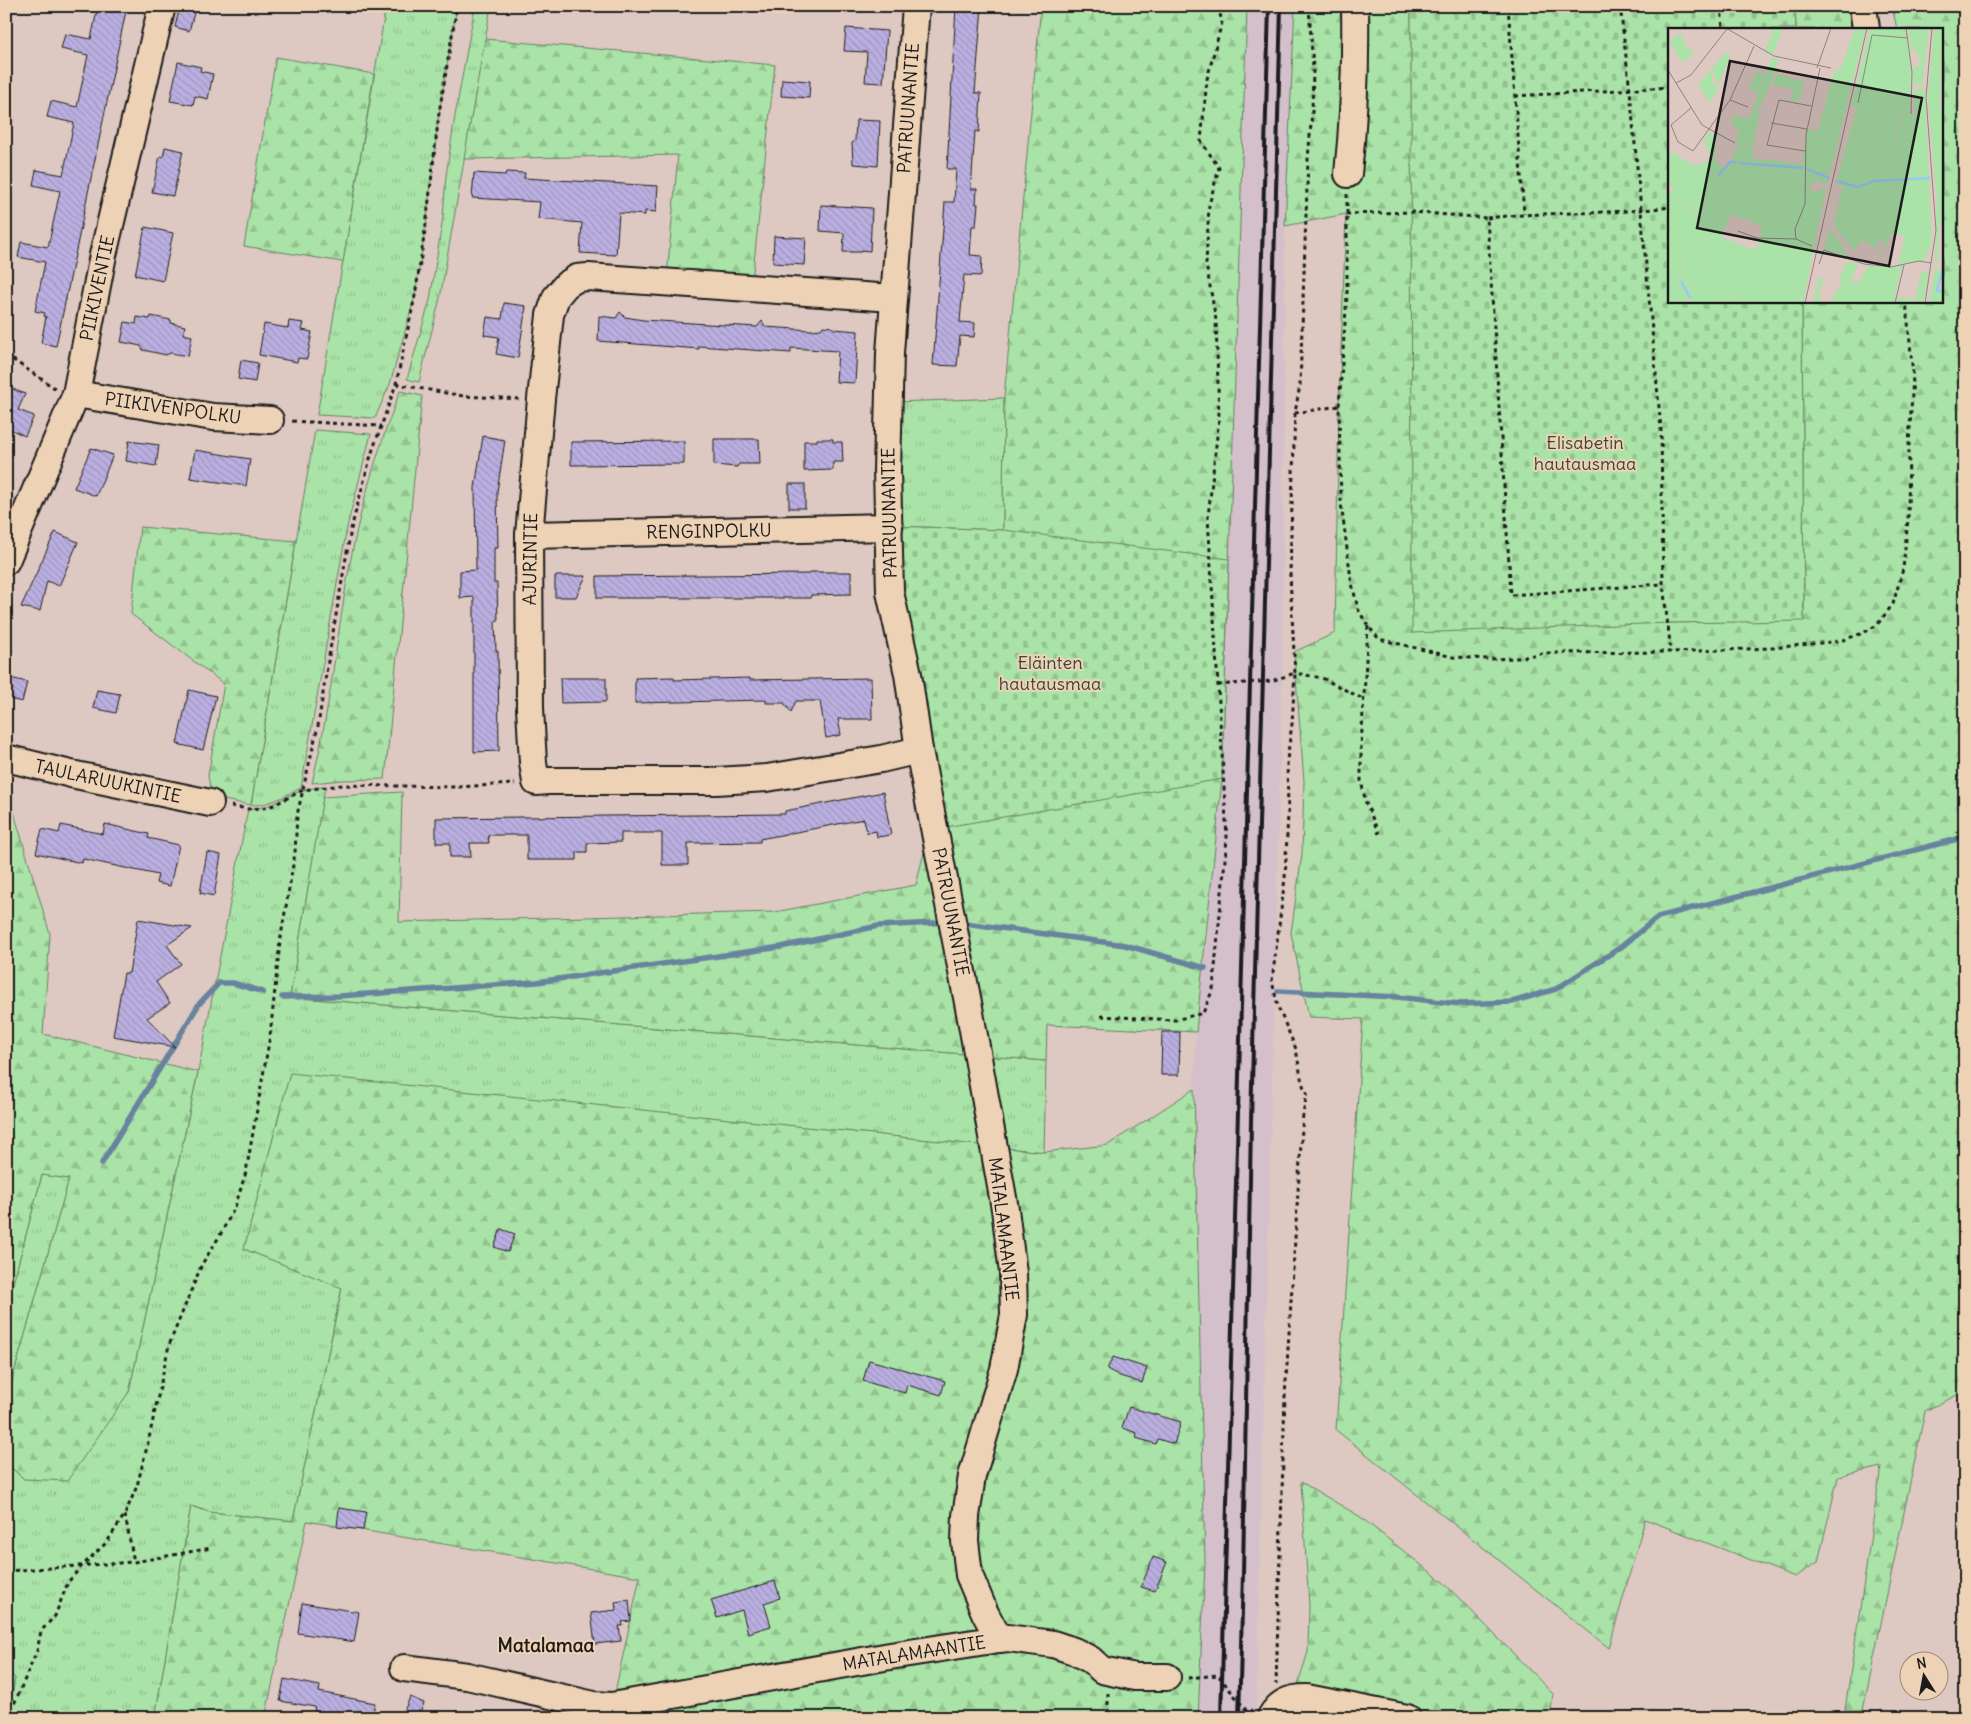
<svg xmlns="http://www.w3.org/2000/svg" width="1971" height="1724" font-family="Delius,sans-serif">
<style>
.built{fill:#d3c0cb}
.grass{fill:url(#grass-tufts);stroke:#638062}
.forest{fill:url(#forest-firs);stroke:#638062}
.cemetery{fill:url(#cemetery-stones);stroke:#638062}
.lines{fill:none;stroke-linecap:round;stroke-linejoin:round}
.stream{stroke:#68839e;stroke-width:5.5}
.building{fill:url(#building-back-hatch);stroke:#1c1c1c}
.minor-casing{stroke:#1c1c1c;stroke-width:30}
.path{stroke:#1c1c1c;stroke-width:3;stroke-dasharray:4 4;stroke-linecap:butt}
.minor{stroke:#eed2b5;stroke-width:26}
.rail{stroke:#1c1c1c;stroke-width:4}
.labels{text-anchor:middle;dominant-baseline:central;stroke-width:4;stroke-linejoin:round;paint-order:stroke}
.street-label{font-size:18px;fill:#1c1c1c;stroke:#eed2b5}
.park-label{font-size:18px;fill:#384438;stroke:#eed2b5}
.neighbourhood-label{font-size:19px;font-weight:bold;fill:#1c1c1c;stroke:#eed2b5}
.inset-river{fill:none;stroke:#9ac8f4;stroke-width:2.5}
.inset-road{fill:none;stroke:#908380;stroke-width:1}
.view{fill:#1c1c1c;fill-opacity:0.15;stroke:#1c1c1c;stroke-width:2.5}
.inset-edge{fill:none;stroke:#1c1c1c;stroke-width:2.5}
</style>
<defs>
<pattern id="grass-tufts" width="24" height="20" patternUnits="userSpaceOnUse" patternTransform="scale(1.25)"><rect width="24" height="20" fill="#aae3a7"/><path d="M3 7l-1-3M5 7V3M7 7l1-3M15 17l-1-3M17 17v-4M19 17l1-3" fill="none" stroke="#92c28f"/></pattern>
<pattern id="forest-firs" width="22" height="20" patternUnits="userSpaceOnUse" patternTransform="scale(1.25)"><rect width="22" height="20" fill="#aae3a7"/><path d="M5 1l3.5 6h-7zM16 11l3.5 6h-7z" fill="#92c28f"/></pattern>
<pattern id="cemetery-stones" width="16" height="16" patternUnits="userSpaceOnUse" patternTransform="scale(1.25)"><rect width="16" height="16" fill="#aae3a7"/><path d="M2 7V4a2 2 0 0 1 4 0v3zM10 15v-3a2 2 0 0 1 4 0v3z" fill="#92c28f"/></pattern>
<pattern id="building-back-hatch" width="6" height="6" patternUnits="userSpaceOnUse" patternTransform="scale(1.25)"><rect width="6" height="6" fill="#baafe0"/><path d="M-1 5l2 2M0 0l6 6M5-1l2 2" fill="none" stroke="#9f96c0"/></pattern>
</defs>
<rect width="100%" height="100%" fill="#dec8c2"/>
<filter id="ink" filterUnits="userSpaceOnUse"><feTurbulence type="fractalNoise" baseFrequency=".02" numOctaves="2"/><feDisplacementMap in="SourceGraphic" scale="10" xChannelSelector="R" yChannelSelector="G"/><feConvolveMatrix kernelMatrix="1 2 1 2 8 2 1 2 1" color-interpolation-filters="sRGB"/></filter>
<g filter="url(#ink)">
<!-- built -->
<polygon class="built" points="1247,6 1295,6 1285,226 1282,673 1256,1718 1198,1718 1199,1661 1205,1563 1194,1089 1196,1032 1222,779"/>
<!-- grass -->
<g class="grass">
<polygon points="386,6 457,6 439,113 427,217 415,296 390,384 375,418 317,415"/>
<polygon points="475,6 491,6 440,298 419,382 407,379 430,300 443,217 446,176 455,116"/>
<polygon points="1004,398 1003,530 895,526 896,402"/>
<path d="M315,430L371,434L347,527L301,788C284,796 271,805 251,805Z"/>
<path d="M325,787L290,997L1046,1061L1044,1152L290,1074L244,1249L342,1287L293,1521L209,1512L191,1506L155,1718H8L15,1678L6,1669V1463L24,1479L129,1392L198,1072L248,809C275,807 278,799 301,791C308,788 317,788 325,787Z"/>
<polygon points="42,1175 69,1179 6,1402 6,1309"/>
</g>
<!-- forest -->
<g class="forest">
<polygon points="1041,6 1247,6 1222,779 1196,1032 1047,1025 1046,1061 290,997 323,797 402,792 399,922 775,912 916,885 1003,530 1004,398"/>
<polygon points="1295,6 1411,6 1412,212 1669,623 1804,620 1802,301 1942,301 1942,29 1897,29 1892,6 1965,6 1965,1391 1925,1411 1863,1710 1845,1710 1881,1467 1838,1477 1818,1562 1795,1577 1645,1519 1609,1648 1336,1430 1363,1019 1309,1017 1291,933 1302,854 1304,781 1294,652 1335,633 1339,406 1346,214 1285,226"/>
<polygon points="1795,6 1848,6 1851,29 1796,29"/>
<polygon points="485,39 775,65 752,281 667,276 678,155 464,159"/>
<polygon points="276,57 374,74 343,262 244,246"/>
<path d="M400,391L422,396L385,779L342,780L312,783C333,700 338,613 357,529C368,482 383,436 400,391Z"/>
<polygon points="140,527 296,541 251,805 212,798 208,776 224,684 131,614"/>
<polygon points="6,786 50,934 43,1034 198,1072 129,1392 67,1481 24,1479 6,1463 6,1402 69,1179 42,1175 6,1309"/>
<polygon points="290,1073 1044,1152 1108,1145 1194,1089 1205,1563 1198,1718 613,1718 612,1706 640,1577 307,1521 265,1718 155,1718 191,1506 209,1512 293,1521 342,1288 244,1249"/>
<polygon points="1301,1482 1359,1516 1443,1582 1553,1694 1550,1718 1482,1718 1419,1711 1297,1688 1308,1652 1309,1605"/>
<polygon points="6,1669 15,1678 8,1718 6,1718"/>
</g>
<!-- cemetery -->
<g class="cemetery">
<polygon points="1411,6 1795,6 1796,29 1670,29 1670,301 1802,301 1804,621 1669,623 1412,633"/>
<polygon points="895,526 1003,530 1229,559 1222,779 940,828 905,628"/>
</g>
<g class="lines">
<!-- stream -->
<g class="stream">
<polyline points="965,923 1125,945 1205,968"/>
<polyline points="1278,991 1397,997 1460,1004 1512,1002 1556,989 1621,947 1658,917 1965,837"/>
<polyline points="282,997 339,996 537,982 781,947 878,926 935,923"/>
<polyline points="102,1163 199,1004 219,983 233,983 263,992"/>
</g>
</g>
<!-- building -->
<g class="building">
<polygon points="98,6 127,6 56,346 41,343 46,317 44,316 45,313 35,311 45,262 18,257 21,242 48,247 60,191 33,185 36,170 63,175 74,123 47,117 51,101 77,107 88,55 61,49 65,34 91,39"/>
<polygon points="180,6 196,6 189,31 175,27"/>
<polygon points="956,6 982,6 975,93 981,93 979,132 975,131 971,189 977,189 976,204 978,204 976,226 972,226 970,255 982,256 981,276 964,275 960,322 975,323 974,337 960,336 957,366 933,365 945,202 954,202 956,169 947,169"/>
<polygon points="846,28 887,31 883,83 865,82 867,52 844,51"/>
<polygon points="178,62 201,67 200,71 213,74 208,99 195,96 193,105 170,101"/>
<polygon points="782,79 810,81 809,98 781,96"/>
<polygon points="856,120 880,121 878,166 853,164 852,143 855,141"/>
<polygon points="165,147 183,151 173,196 152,192 160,156 163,157"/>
<polygon points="506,172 525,173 524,178 658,186 656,212 645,211 645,215 619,213 616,255 580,253 582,223 538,219 540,202 472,198 474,173 505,175"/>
<polygon points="821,205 872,208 870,251 861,250 861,252 843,252 844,233 820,231"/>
<polygon points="145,227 173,233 163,281 135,275"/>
<polygon points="774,236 806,238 804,265 773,263"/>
<polygon points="504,303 526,306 518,358 496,354 499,337 484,335 487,317 502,319"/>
<polygon points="620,312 625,317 643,320 757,327 762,321 765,327 811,330 821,329 823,326 832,327 834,329 858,331 855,383 836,382 838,351 791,348 791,353 699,346 699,349 598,341 599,316 616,318"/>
<polygon points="151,316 171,320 171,323 185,326 183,334 192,336 188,356 170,353 166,355 143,350 141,346 121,342 125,322 136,324 137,317 150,319"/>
<polygon points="289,321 304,323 302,330 312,332 307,359 298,358 297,362 259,355 264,324 288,328"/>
<polygon points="241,360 258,363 255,382 238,379"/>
<polygon points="6,386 25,394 18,410 34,416 25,436 10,429 6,438"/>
<polygon points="483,436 505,440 497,492 498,548 494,548 494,583 497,583 498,621 495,621 496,651 498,651 499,751 474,752 474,597 460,598 460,571 476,570 475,488"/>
<polygon points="714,439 759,439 760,464 739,464 737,467 714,465"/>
<polygon points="817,439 833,439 833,442 842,442 843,462 833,462 833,470 804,471 804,441 817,441"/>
<polygon points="129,441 159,445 156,466 126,461"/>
<polygon points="684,441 684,464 571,465 571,442"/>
<polygon points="91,448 113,455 96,496 74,488"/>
<polygon points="195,450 250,459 246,486 190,478"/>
<rect x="789" y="484" width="16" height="24"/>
<polygon points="55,532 78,542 59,586 47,581 40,611 21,607"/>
<polygon points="810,572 851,572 851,594 811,595 811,598 597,598 597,576 810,574"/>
<polygon points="555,576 586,576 576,597 555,597"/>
<polygon points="6,677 27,682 22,702 6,698"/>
<polygon points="674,677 674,680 750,678 750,680 871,678 872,719 838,719 841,735 826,738 820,701 796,701 791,712 784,703 766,703 766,700 635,703 635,678"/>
<polygon points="560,678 606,678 606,702 561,703"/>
<polygon points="97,690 120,694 116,713 93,708"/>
<polygon points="189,690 216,696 203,750 177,744"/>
<polygon points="883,792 891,835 877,837 876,831 867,833 864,819 760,839 760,842 688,843 688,865 662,865 662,833 621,833 621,842 587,843 587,852 577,852 577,860 527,860 527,835 488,835 489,843 470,843 471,857 450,857 450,843 436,843 436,818 785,814 785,811"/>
<polygon points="105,824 149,834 148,838 179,845 170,886 156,883 158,875 83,859 82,863 36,853 42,829 59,833 61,825 103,834"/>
<polygon points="207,852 221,855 214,896 200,893"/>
<polygon points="138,919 192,928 167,945 181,964 156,982 170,1003 147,1018 175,1047 113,1036 124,973 129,973"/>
<polygon points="1162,1032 1180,1032 1179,1075 1161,1075"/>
<polygon points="501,1229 515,1234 508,1252 494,1247"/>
<polygon points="1113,1357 1147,1368 1142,1383 1120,1376 1107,1369"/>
<polygon points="869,1360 945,1381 941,1395 907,1385 905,1393 863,1381"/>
<polygon points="1129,1407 1181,1422 1174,1444 1158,1439 1156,1444 1136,1438 1137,1433 1122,1428"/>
<polygon points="339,1508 366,1512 363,1530 337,1527"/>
<polygon points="1153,1557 1167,1562 1155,1591 1141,1587"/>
<polygon points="775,1581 780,1598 764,1603 771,1626 748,1633 742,1610 717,1618 711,1600"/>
<polygon points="629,1600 631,1621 622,1622 623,1626 619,1626 621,1641 595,1644 591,1613 616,1610 615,1602"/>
<polygon points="302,1603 359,1612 354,1642 298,1633"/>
<polygon points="284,1679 320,1686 319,1692 375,1703 372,1718 348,1718 314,1711 315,1707 280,1701"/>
<polygon points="410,1697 424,1703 418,1718 401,1718"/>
</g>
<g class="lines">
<!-- minor casing -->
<g class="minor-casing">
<g id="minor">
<polyline points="1863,6 1866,29"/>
<path d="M1348,174C1354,118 1356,63 1355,6"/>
<polyline points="893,298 588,277 577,278 566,285 556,297 550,315 541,399 529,535 530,708 533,763 536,782 548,781 716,781 767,778 881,759 919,750"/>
<polyline points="76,394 213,417 270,420"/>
<polyline points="529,535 889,527"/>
<polyline points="6,561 76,394 103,255 162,6"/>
<polyline points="6,758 71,774 210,803"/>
<polyline points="999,1639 1008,1638 1053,1644 1074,1651 1091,1660 1102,1670 1135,1677 1167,1677"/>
<polyline points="404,1668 467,1676 594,1705 612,1706 890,1656 999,1639 985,1613 969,1575 965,1541 966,1516 972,1476 1004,1369 1014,1315 1013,1273 1005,1209 970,1013 919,750 908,674 890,592 887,470 890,353 916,6"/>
<path d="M1270,1718C1279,1702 1289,1698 1307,1698L1407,1718"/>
</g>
</g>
<!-- path -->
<g class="path">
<polyline points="1309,6 1313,69 1312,112 1308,159 1300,385 1295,413 1291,534 1290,575 1295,673 1322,678 1363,699"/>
<polyline points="1508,6 1524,214"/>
<polyline points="1620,6 1630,90 1661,429 1663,584 1671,652"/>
<polyline points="1721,6 1723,29"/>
<polyline points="1515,96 1670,87"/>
<polyline points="1347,194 1347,295 1339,406 1341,503 1351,579 1358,609 1368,626 1379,639 1453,657 1489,659 1518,658 1543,653 1671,652 1772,648 1840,641 1863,633 1877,625 1893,604 1903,569 1908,519 1909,445 1913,375 1906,301"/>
<polyline points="1346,214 1412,212 1487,218 1511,595 1663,584"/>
<path d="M1487,218C1548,211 1609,215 1670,207"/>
<polyline points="6,355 56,389"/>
<polyline points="396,384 463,396 520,399"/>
<polyline points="1295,413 1339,406"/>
<polyline points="292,421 381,426"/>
<polyline points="1368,626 1361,746 1361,781 1366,803 1379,834"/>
<polyline points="1218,685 1271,681 1295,673 1292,724 1287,760 1288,813 1285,878 1272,981 1278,1007 1296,1049 1302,1083 1307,1094 1303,1113 1285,1396 1276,1684"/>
<polyline points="231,806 248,809 263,808 274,805 303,790 343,785 456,787 515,784"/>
<polyline points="1101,1016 1175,1020 1203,1013 1213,989 1227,838 1208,517 1219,418 1216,320 1206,264 1209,205 1219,168 1201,141 1207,79 1222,22 1218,6"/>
<polyline points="125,1515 134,1562"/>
<polyline points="6,1571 134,1562 211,1548"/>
<polyline points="1188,1678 1218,1675 1246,1710 1252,1710"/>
<polyline points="1108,1693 1108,1718"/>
<polyline points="8,1718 37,1651 41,1631 55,1616 68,1582 81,1567 107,1542 125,1514 137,1486 148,1443 169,1345 202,1264 219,1237 235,1207 246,1172 270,1036 280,942 295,853 297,815 318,726 328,661 351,529 371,455 396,384 415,296 427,217 439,113 457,6"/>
</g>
<!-- minor -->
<use href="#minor" class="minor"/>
<!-- rail -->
<g class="rail">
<polyline points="1221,1718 1269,6"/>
<polyline points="1239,1718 1243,1573 1251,1122 1281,6"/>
</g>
</g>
</g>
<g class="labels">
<!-- street labels -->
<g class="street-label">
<text transform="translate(908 108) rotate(-86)">PATRUUNANTIE</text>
<text transform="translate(97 288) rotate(-78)">PIIKIVENTIE</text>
<text transform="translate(173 408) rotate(8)">PIIKIVENPOLKU</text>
<text transform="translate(889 513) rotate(-91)">PATRUUNANTIE</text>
<text transform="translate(709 531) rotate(-1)">RENGINPOLKU</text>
<text transform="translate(530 559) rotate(-89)">AJURINTIE</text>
<text transform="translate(108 781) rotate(12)">TAULARUUKINTIE</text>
<text transform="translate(951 912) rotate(79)">PATRUUNANTIE</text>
<text transform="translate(1004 1229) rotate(83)">MATALAMAANTIE</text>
<text transform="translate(914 1653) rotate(-9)">MATALAMAANTIE</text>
</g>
<!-- park labels -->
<g class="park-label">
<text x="1585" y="442">Elisabetin<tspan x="1585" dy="21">hautausmaa</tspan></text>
<text x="1050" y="662">Eläinten<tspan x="1050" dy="21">hautausmaa</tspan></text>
</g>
<!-- neighbourhood labels -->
<g class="neighbourhood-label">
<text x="546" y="1645">Matalamaa</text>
</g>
</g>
<!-- overview -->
<g transform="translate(1668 28)">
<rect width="275" height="275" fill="#dec8c2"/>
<path d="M13,5L16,15L26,26L14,34L1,14ZM104,29L111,32L97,69L91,80L85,79ZM85,80L90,82L72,135L144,156L142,164L70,143L62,159L71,164L62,186L52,183L17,275H0V167L6,161L0,153V143L10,156L21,138L40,146L28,173L44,148L47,149L34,173L48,170ZM7,169L18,176L32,196L4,273L22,218ZM261,81L268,138L271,197L270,236L267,234L269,162ZM65,269L75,270L89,275H45Z" fill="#aae3a7" fill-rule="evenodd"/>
<path d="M100,0H115L105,26L97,23L105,4ZM187,0H198L159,156L145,152L144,156L71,135L79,116L86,117L84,130L134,136L139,101L150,103L167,41L172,42ZM202,0H237L244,44L241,86L246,87V61H257L264,213L257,232L230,237L237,207L223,206L211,234L217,211H213L207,220L193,212L187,223L165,197L175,158L170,156V148L189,79H183ZM234,85L226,127L188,121ZM240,0H261L254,58L245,55V39L252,38L249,22L243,23ZM266,0H275L272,80L275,82V189L271,197L260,69ZM58,24L62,29L50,58L44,40ZM43,41L45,55L51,62L41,74L30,57ZM88,43L97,47L90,65L81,61ZM109,46L136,54L130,74L122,72L125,61L104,57ZM94,78L85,116L78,115L87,91ZM66,87L81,91L71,116L68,114L71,103L63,95ZM42,104L48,107L47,134L61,141L48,170L41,178L34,174L46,149L31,174L28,173L40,146L21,138L10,156L0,143V123L26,137L37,135L42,128L36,112ZM70,143L142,164L158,161L135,275H91L65,268L45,275H23L20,268L52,183L62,186L71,165L62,159ZM63,186L94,198L89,220H80L53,209ZM0,169L14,173L32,196L12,248L10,245L14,234L0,218V201L14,227L17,229L19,223L0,186ZM161,201L173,214L180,230L156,221ZM179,233L190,237L183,253L190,255L200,238L234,239L225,275H162L174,254L171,251ZM267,241L275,243L271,259L275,261V275H261ZM253,244L261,245L255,275H228L230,269L247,272ZM151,249L156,250L151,264L154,275H145Z" fill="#aae3a7" fill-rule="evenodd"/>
<path d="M209,8L236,10L240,32L226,127L188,121ZM139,101L171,110L166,132L138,131Z" fill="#aae3a7"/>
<path class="inset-river" d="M71,135L136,140M139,141L161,150M50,148L62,134H69M168,153L190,159L206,153L262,150M275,240L269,263L275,264M13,253L22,270"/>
<path class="inset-road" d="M58,0L106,28L163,40M238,0L244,44L243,86M149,40L163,0M0,42L34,97L67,115M8,55L23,47L59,1M62,72L80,79M190,75L204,7L240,10M23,80L3,97L10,114L25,123L62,72L86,18M103,95L139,101M137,123L99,117L111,72L143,78M70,203L89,210L128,211L127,201L137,176L138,107L152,40M128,211L144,218M151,236L156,222L196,236L223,239L251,233L263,235M137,275L199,0M227,275L236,237M257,275L268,202L258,69L264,0"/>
<path class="view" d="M62,33L254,70L221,238L29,200Z"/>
<rect width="275" height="275" class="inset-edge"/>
</g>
<!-- margin -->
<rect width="1971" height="1724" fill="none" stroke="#eed2b5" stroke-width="25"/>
<rect x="12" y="12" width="1946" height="1699" fill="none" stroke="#1c1c1c" stroke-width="2" filter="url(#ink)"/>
<!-- north arrow -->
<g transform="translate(1924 1676) rotate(349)"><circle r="24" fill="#eed2b5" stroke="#9a8978"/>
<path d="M0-4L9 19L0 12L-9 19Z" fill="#1c1c1c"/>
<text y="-8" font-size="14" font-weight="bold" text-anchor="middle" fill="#1c1c1c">N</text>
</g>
</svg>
